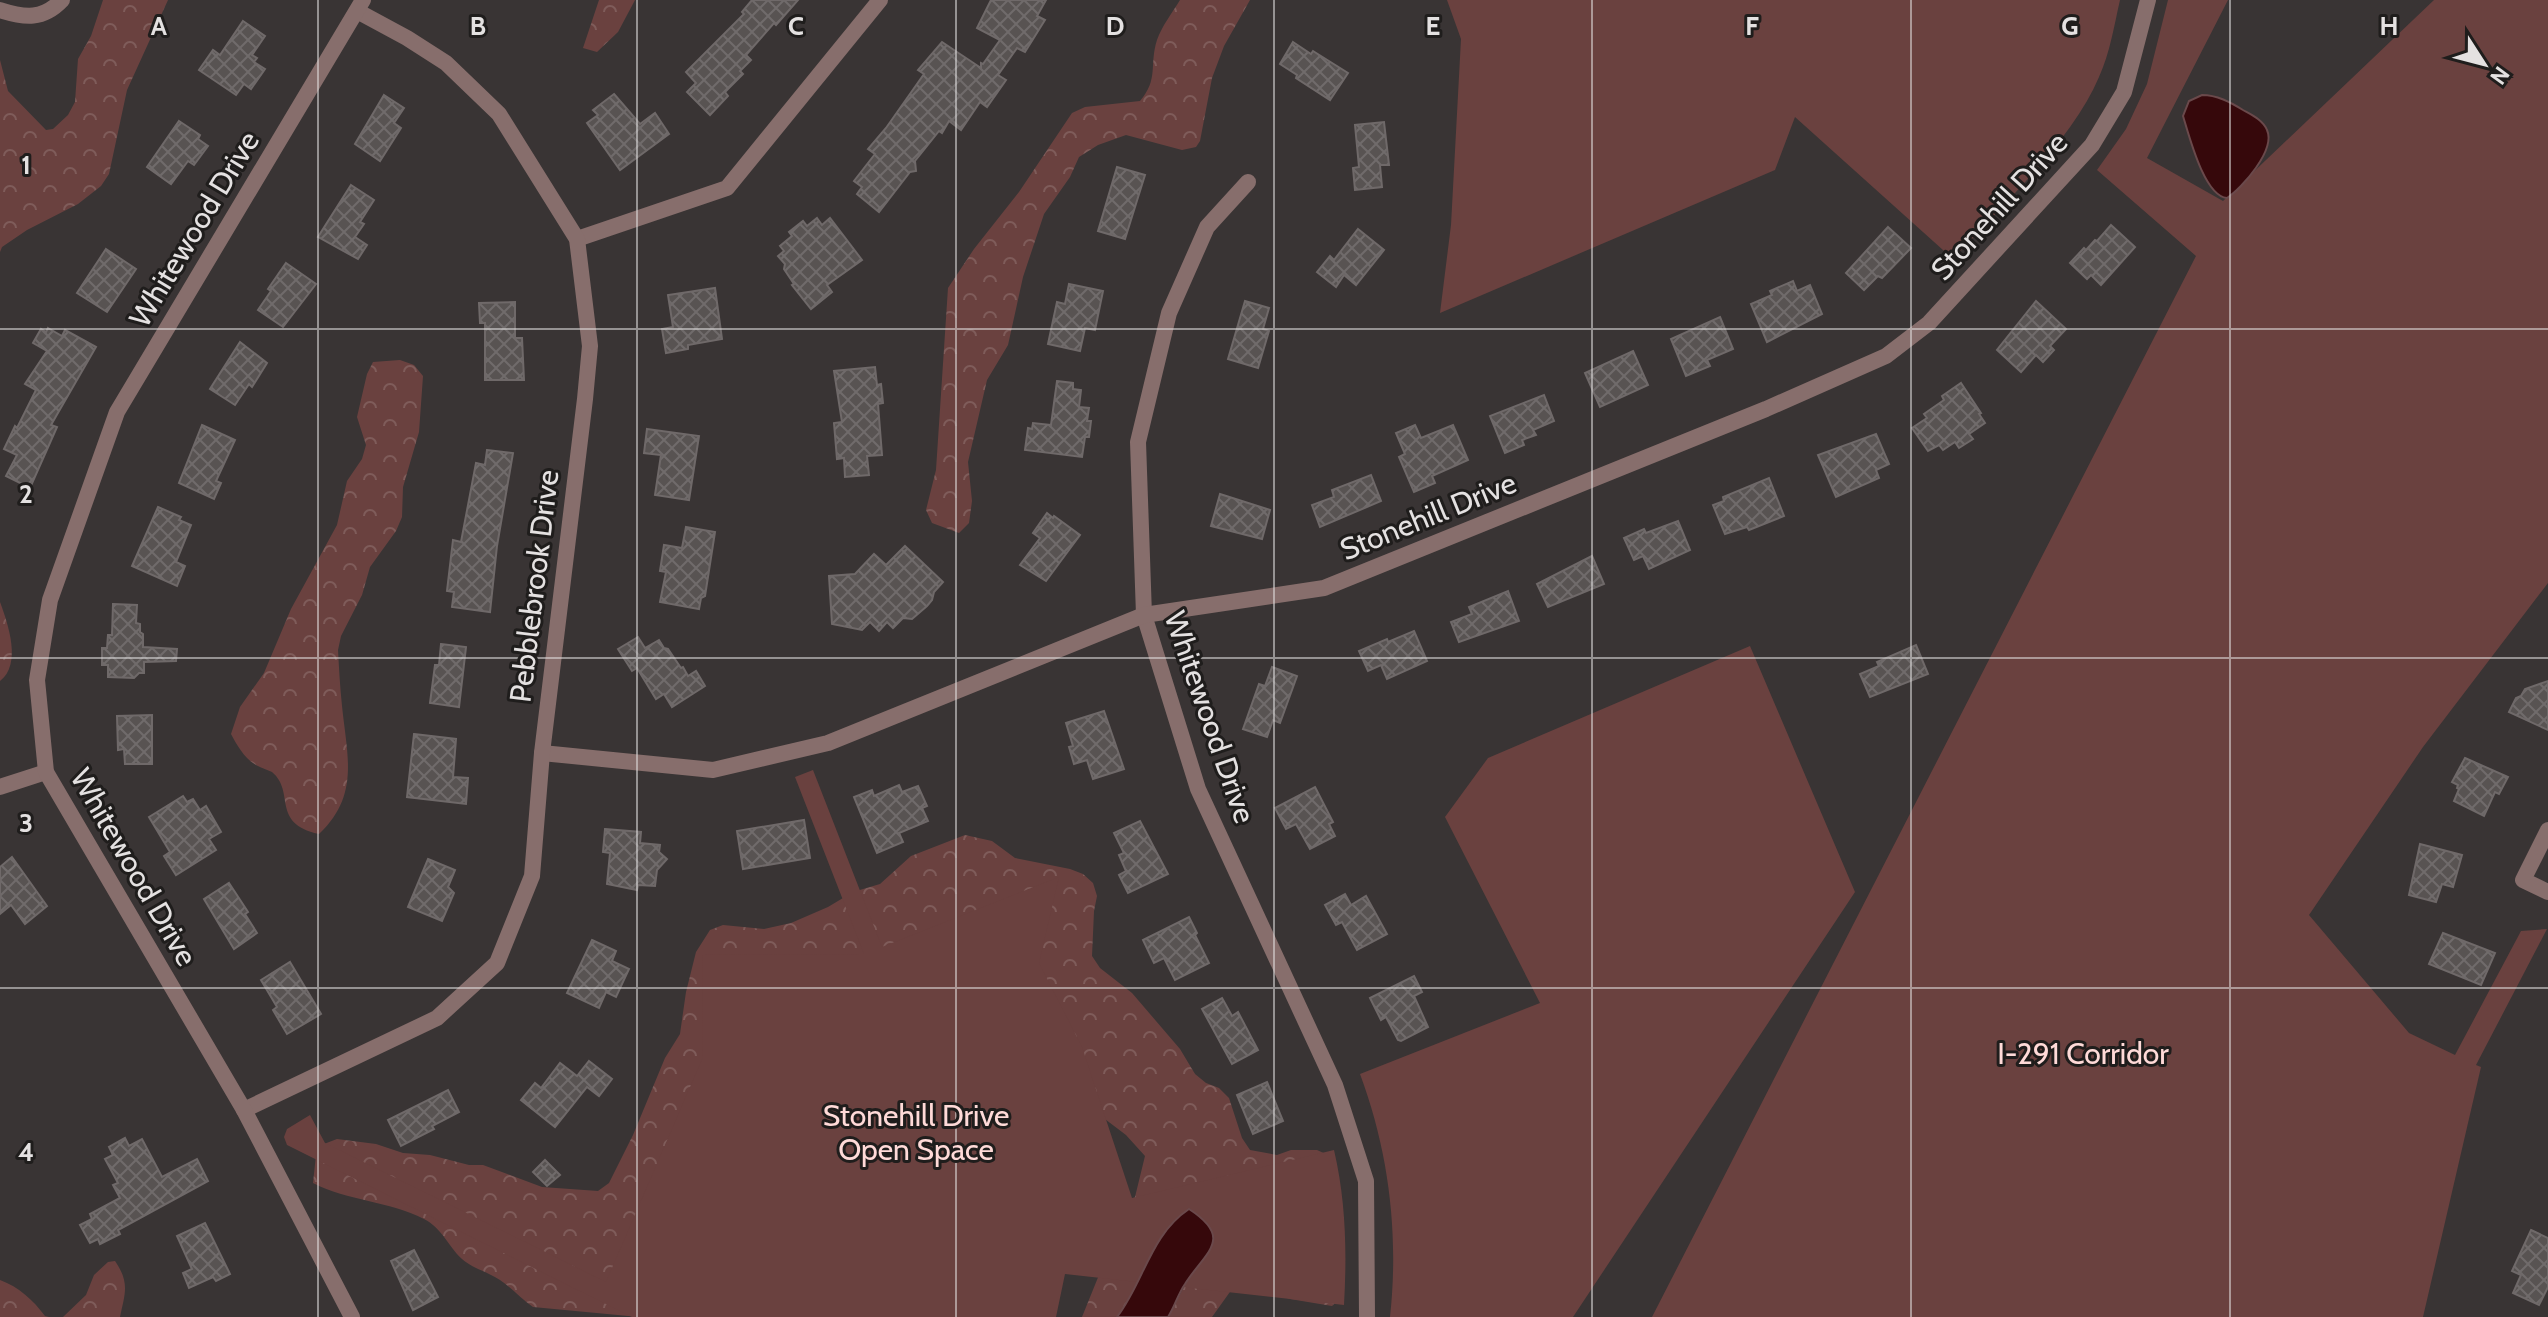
<svg xmlns="http://www.w3.org/2000/svg" width="2548" height="1317" font-family="Cabin,sans-serif">
<style>
.forest{fill:url(#forest-crowns)}
.park{fill:#6a413f}
.water{fill:#36080b;stroke:#6a494b;stroke-width:2}
.building{fill:url(#building-cross-hatch);stroke:#6f6969;stroke-width:2}
.lines{fill:none;stroke-linecap:round;stroke-linejoin:round}
.minor{stroke:#876e6c;stroke-width:16}
.grid{fill:none;stroke:#e4e1e1;stroke-width:2;stroke-opacity:0.55}
.labels{text-anchor:middle;dominant-baseline:central;stroke-width:6;stroke-linejoin:round;paint-order:stroke}
.street-label{font-size:30px;fill:#e4e1e1;stroke:#1f1d1c}
.park-label{font-size:30px;fill:#ffdad8;stroke:#1f1d1c}
.grid-label{font-size:26px;text-anchor:middle;font-weight:bold;fill:#e4e1e1;stroke:#1f1d1c;stroke-width:6;stroke-linejoin:round;paint-order:stroke}
</style>
<defs>
<pattern id="forest-crowns" width="20" height="18" patternUnits="userSpaceOnUse" patternTransform="scale(2)"><rect width="20" height="18" fill="#6a413f"/><path d="M2 6a3 3 0 1 1 6 0M12 15a3 3 0 1 1 6 0" fill="none" stroke="#7f5c5a"/></pattern>
<pattern id="building-cross-hatch" width="8" height="8" patternUnits="userSpaceOnUse" patternTransform="scale(2)"><rect width="8" height="8" fill="#585352"/><path d="M0 0l8 8M0 8l8-8" fill="none" stroke="#706b6b"/></pattern>
</defs>
<rect width="100%" height="100%" fill="#393434"/>
<!-- forest -->
<g class="forest">
<polygon points="103,0 168,0 127,90 109,174 101,186 78,204 27,230 2,247 0,252 0,60 8,91 46,130 53,129 68,115 75,102 78,59 91,36"/>
<polygon points="599,0 635,0 618,32 597,52 583,48"/>
<path d="M1180,0H1250L1224,46L1212,78L1200,141L1196,147L1182,150L1126,135L1098,145L1079,157L1070,177L1044,214L1023,277L1008,345L987,380L968,462L972,501L969,523L959,533L932,523L926,510L936,470L948,288L974,249L1019,192L1072,113L1085,107L1140,101C1159,79 1149,65 1157,40C1162,26 1172,13 1180,0Z"/>
<path d="M400,360L414,365L423,376L419,432L403,487L402,517L396,531L370,567L362,595L341,636L338,650C339,669 340,687 342,706C347,756 360,795 319,834C270,823 296,792 272,772C270,771 262,768 260,767C246,761 238,747 231,734L240,707L264,673L291,609L337,525L347,481L362,459L366,445L357,417L367,374L373,362Z"/>
<path d="M0,602C8,624 22,664 0,681Z"/>
<path d="M965,835L992,841L1015,858L1070,869L1083,874L1093,883L1097,896L1094,911L1092,956L1100,968L1132,993L1180,1049L1195,1074L1206,1083L1219,1088L1229,1098L1242,1138L1250,1150L1277,1155L1291,1150H1317L1330,1156L1342,1296L1332,1306L1290,1299L1237,1282L1212,1317H1168L1186,1283L1157,1240L1131,1298L1117,1317H1082L1116,1233L1135,1197L1145,1156L1126,1135L1093,1110L639,1317L533,1307C521,1299 512,1288 500,1280C488,1272 472,1268 462,1259C448,1246 442,1228 424,1219C389,1201 348,1201 313,1183L316,1155L324,1144L337,1139L376,1144L403,1153L430,1155L469,1165H483L542,1187L598,1191L609,1183L633,1135L665,1058L680,1034L686,992L696,952L710,930L723,925L764,929L791,923L828,907L853,892L880,884L911,856Z"/>
<path d="M108,1262L115,1261C130,1283 125,1293 120,1317H63L86,1295L94,1275Z"/>
<path d="M0,1280C19,1287 33,1300 45,1316L49,1317H0Z"/>
</g>
<!-- park -->
<g class="park">
<path d="M1447,0H2120C2114,26 2110,53 2099,77C2072,141 2000,207 1953,259L1795,117L1775,170L1440,313L1451,225L1461,39Z"/>
<polygon points="2168,0 2228,0 2147,158 2223,201 2434,0 2548,0 2548,583 2423,747 2309,915 2409,1033 2455,1055 2521,931 2547,929 2476,1065 2481,1067 2423,1317 1652,1317 2196,256 2097,170 2126,129 2147,84"/>
<path d="M1750,646L1855,892L1573,1317H1390C1399,1234 1389,1152 1360,1074L1540,1003L1445,817L1488,758Z"/>
<path d="M813,770L882,947L1059,877L1039,963L1082,1047L1132,1198L1334,1150C1346,1201 1347,1253 1344,1305L1065,1274L1056,1317H632L287,1145L284,1137L287,1129L310,1115L325,1143L606,1282L703,1057L702,955L864,954L795,777Z"/>
</g>
<!-- water -->
<g class="water">
<path d="M2202,95C2217,95 2230,102 2243,110C2252,115 2263,120 2267,130C2276,150 2242,188 2227,198C2204,196 2189,135 2183,116L2189,101Z"/>
<path d="M1189,1209C1235,1239 1205,1252 1185,1284C1178,1294 1175,1306 1168,1317H1117C1144,1282 1150,1235 1189,1209Z"/>
</g>
<!-- building -->
<g class="building">
<polygon points="752,0 798,0 776,25 774,23 746,55 751,60 740,71 743,74 725,92 728,96 710,115 687,92 696,83 686,72 744,14 742,12"/>
<polygon points="991,0 1046,0 1037,16 1045,20 1025,52 1017,48 998,75 1006,80 987,107 980,102 961,130 949,121 942,133 939,131 915,161 916,171 910,172 879,212 857,194 862,187 854,181 875,154 868,149 886,128 924,74 918,70 942,42 981,68 981,63 983,64 1000,40 977,28"/>
<polygon points="243,21 265,36 252,55 257,58 254,62 265,69 251,89 244,84 236,95 199,70 213,50 220,55"/>
<polygon points="1293,42 1311,54 1313,51 1348,73 1330,100 1296,78 1297,75 1280,64"/>
<polygon points="614,94 640,124 655,113 669,134 620,170 587,123 598,115 593,110"/>
<polygon points="384,95 404,108 394,123 401,128 380,161 355,144"/>
<polygon points="179,121 200,135 198,139 208,146 194,165 188,161 171,184 147,167"/>
<polygon points="1384,122 1389,165 1380,165 1382,187 1355,190 1353,168 1359,167 1355,125"/>
<polygon points="1117,167 1145,175 1125,239 1098,231"/>
<polygon points="351,185 374,200 360,222 364,224 355,237 367,245 358,259 318,237"/>
<polygon points="817,218 822,225 830,218 862,260 827,285 832,292 811,309 792,285 794,284 784,269 785,264 778,256 784,251 780,246 792,236 789,232 803,221 807,226"/>
<polygon points="2111,225 2135,247 2101,285 2091,275 2087,279 2070,263 2084,248 2086,250 2095,240 2097,241"/>
<polygon points="1888,227 1911,248 1882,278 1878,276 1864,290 1846,273"/>
<polygon points="1358,229 1384,250 1356,285 1344,275 1336,287 1317,272 1330,256 1334,260"/>
<polygon points="106,249 136,269 107,312 77,293"/>
<polygon points="286,263 316,284 283,327 258,310 271,291 268,289"/>
<polygon points="1793,281 1797,291 1810,285 1822,314 1767,342 1751,304 1772,295 1770,291"/>
<polygon points="1069,284 1103,291 1095,330 1085,328 1080,351 1048,344 1057,302 1065,304"/>
<polygon points="715,288 722,339 688,345 688,349 666,353 662,329 673,327 668,295"/>
<polygon points="1245,301 1269,308 1263,329 1269,331 1258,368 1228,359"/>
<polygon points="2036,301 2066,329 2050,346 2054,350 2043,362 2036,355 2021,372 1997,350"/>
<polygon points="515,302 515,338 522,338 524,380 485,380 485,323 480,323 479,303"/>
<polygon points="1720,317 1733,349 1707,360 1710,366 1686,376 1671,339"/>
<polygon points="48,328 62,336 65,330 96,347 51,425 57,427 30,488 6,476 17,455 4,449 15,426 17,428 36,390 25,384 47,351 33,343 41,329 46,332"/>
<polygon points="240,342 267,363 252,387 249,384 235,405 210,389"/>
<polygon points="1633,351 1648,385 1600,407 1585,373"/>
<polygon points="875,367 877,385 881,384 883,403 878,404 882,455 867,456 869,475 845,477 844,458 837,459 834,423 842,422 834,371"/>
<polygon points="1057,381 1073,383 1073,389 1081,390 1079,407 1089,408 1087,421 1091,421 1089,437 1085,437 1082,457 1025,450 1028,428 1032,429 1033,423 1051,425"/>
<polygon points="1961,383 1981,413 1979,414 1985,423 1969,434 1973,439 1959,448 1955,442 1943,450 1939,445 1928,451 1912,428 1927,418 1924,414 1944,400 1942,396"/>
<polygon points="1544,395 1554,421 1533,430 1536,435 1522,440 1524,445 1505,453 1490,416"/>
<polygon points="202,425 235,440 216,481 221,483 214,499 179,483"/>
<polygon points="1415,425 1421,438 1453,425 1468,460 1432,476 1435,483 1414,492 1399,457 1405,454 1396,433"/>
<polygon points="647,429 699,436 689,500 655,495 661,455 644,453"/>
<polygon points="1876,434 1889,464 1876,470 1879,478 1836,497 1818,455"/>
<polygon points="487,450 513,453 497,546 490,612 452,607 454,592 447,591 453,540 461,542 476,463 485,465"/>
<polygon points="1371,475 1381,501 1320,527 1312,505 1334,497 1332,490"/>
<polygon points="1769,478 1784,516 1749,530 1747,527 1725,534 1713,505 1724,501 1723,497"/>
<polygon points="1220,494 1270,510 1262,539 1211,526"/>
<polygon points="158,507 181,517 179,520 191,525 176,562 185,566 177,586 132,566"/>
<polygon points="1047,513 1053,518 1054,516 1080,535 1046,581 1020,565 1040,538 1033,533"/>
<polygon points="1678,521 1690,550 1649,569 1643,556 1634,560 1624,538 1644,529 1646,533"/>
<polygon points="686,527 715,532 705,596 701,598 699,609 660,602 666,572 660,571 664,545 682,548"/>
<polygon points="905,546 943,582 934,592 932,600 927,606 912,619 903,618 893,628 887,622 879,631 870,622 862,630 832,624 829,576 855,574 874,554 886,565"/>
<polygon points="1592,556 1604,584 1548,607 1537,584"/>
<polygon points="1508,591 1519,621 1459,642 1451,622 1472,614 1469,607"/>
<polygon points="113,604 137,605 136,623 140,624 140,632 143,634 143,647 177,649 176,661 144,662 144,673 139,673 134,678 108,677 108,665 102,665 102,648 107,648 108,635 112,635"/>
<polygon points="1414,631 1427,661 1387,679 1381,665 1368,671 1359,651 1387,639 1388,642"/>
<polygon points="638,637 645,648 659,640 664,648 668,649 681,668 683,667 688,676 696,671 705,686 672,707 664,694 656,699 637,668 632,671 618,649"/>
<polygon points="441,644 466,647 459,707 430,703 435,665 439,665"/>
<polygon points="1916,645 1928,674 1870,697 1860,674 1879,666 1877,662"/>
<polygon points="1272,667 1297,676 1280,723 1273,720 1267,737 1243,729 1259,684 1265,686"/>
<polygon points="2548,681 2548,730 2509,712 2516,698 2521,696 2525,689"/>
<polygon points="1104,711 1124,769 1093,779 1087,760 1074,764 1069,747 1073,746 1066,723"/>
<polygon points="152,715 152,764 125,764 124,749 118,750 117,716"/>
<polygon points="414,734 456,739 453,777 468,778 466,804 407,797"/>
<polygon points="2465,758 2508,777 2499,794 2495,792 2484,816 2454,801 2459,789 2457,788 2458,785 2452,782"/>
<polygon points="899,785 902,792 918,786 927,806 922,808 928,821 899,833 903,842 877,853 854,797 872,790 874,796"/>
<polygon points="1315,787 1333,822 1329,824 1335,836 1310,849 1296,824 1286,829 1275,808"/>
<polygon points="183,796 187,802 193,799 200,810 206,806 221,832 209,839 216,850 176,875 164,856 170,852 149,817"/>
<polygon points="804,820 810,858 743,869 737,831"/>
<polygon points="1140,821 1168,874 1128,893 1119,875 1126,871 1119,855 1124,853 1114,833"/>
<polygon points="605,829 641,832 640,843 660,845 659,852 667,859 657,870 655,886 638,885 637,890 607,884 610,853 603,852"/>
<polygon points="2420,844 2462,855 2453,887 2442,884 2436,902 2409,895"/>
<polygon points="12,857 47,906 25,924 11,905 0,914 0,867"/>
<polygon points="428,859 455,870 448,887 454,893 442,921 408,907"/>
<polygon points="229,883 248,912 245,914 257,933 234,949 204,899"/>
<polygon points="1345,894 1351,905 1366,896 1387,934 1357,950 1342,922 1336,925 1325,905"/>
<polygon points="1189,917 1197,933 1195,935 1209,963 1175,980 1164,958 1154,963 1143,940"/>
<polygon points="2443,933 2495,953 2481,985 2429,964"/>
<polygon points="592,940 616,951 612,961 629,969 616,997 606,992 599,1008 567,993"/>
<polygon points="290,962 321,1014 287,1034 273,1010 277,1007 261,980"/>
<polygon points="1414,976 1422,992 1414,996 1428,1027 1401,1041 1398,1040 1386,1017 1381,1020 1370,998"/>
<polygon points="1222,998 1232,1016 1238,1012 1258,1050 1232,1064 1202,1009"/>
<polygon points="589,1061 612,1079 599,1096 587,1087 555,1127 521,1100 535,1083 541,1088 560,1063 577,1076"/>
<polygon points="1267,1082 1283,1121 1253,1134 1237,1095"/>
<polygon points="448,1090 459,1112 432,1126 434,1129 401,1146 388,1120"/>
<polygon points="125,1138 129,1146 142,1139 162,1177 197,1159 208,1181 118,1230 120,1234 100,1244 98,1239 90,1243 80,1225 92,1219 90,1214 120,1198 113,1185 118,1183 105,1159 113,1155 109,1147"/>
<polygon points="545,1160 560,1175 547,1186 533,1172"/>
<polygon points="205,1223 230,1274 216,1281 213,1277 189,1288 183,1273 192,1269 177,1236"/>
<polygon points="2531,1230 2548,1238 2548,1287 2539,1305 2513,1293 2521,1275 2512,1271"/>
<polygon points="414,1250 438,1297 413,1310 391,1261"/>
</g>
<g class="lines">
<!-- minor -->
<g class="minor">
<path d="M0,10C25,18 43,20 62,0"/>
<polyline points="1248,182 1207,227 1169,313 1138,442 1144,615 1198,789 1335,1085 1366,1181 1367,1317"/>
<polyline points="577,239 727,188 880,0"/>
<polyline points="542,753 713,770 828,743 1144,615 1324,588 1766,409 1886,356 1929,323 2092,145 2124,92 2148,0"/>
<polyline points="0,787 46,772"/>
<polyline points="2548,830 2523,880 2548,892"/>
<polyline points="244,1110 437,1018 497,963 532,876 542,753 585,399 590,346 577,239 499,114 446,63 407,38 357,11"/>
<polyline points="352,1317 244,1110 46,772 37,680 50,600 117,412 363,0"/>
</g>
</g>
<!-- grid -->
<path class="grid" d="M318,0V1317M637,0V1317M956,0V1317M1274,0V1317M1592,0V1317M1911,0V1317M2230,0V1317M0,329H2548M0,658H2548M0,988H2548"/>
<g class="labels">
<!-- street labels -->
<g class="street-label">
<text transform="translate(1999 206) rotate(-48)">Stonehill Drive</text>
<text transform="translate(194 229) rotate(-59)">Whitewood Drive</text>
<text transform="translate(1428 516) rotate(-22)">Stonehill Drive</text>
<text transform="translate(534 586) rotate(-83)">Pebblebrook Drive</text>
<text transform="translate(1210 717) rotate(71)">Whitewood Drive</text>
<text transform="translate(134 867) rotate(60)">Whitewood Drive</text>
</g>
<!-- park labels -->
<g class="park-label">
<text x="2083" y="1053">I-291 Corridor</text>
<text x="916" y="1115">Stonehill Drive<tspan x="916" dy="34">Open Space</tspan></text>
</g>
</g>
<g class="grid-label">
<text x="159" y="35">A</text>
<text x="478" y="35">B</text>
<text x="796" y="35">C</text>
<text x="1115" y="35">D</text>
<text x="1433" y="35">E</text>
<text x="1752" y="35">F</text>
<text x="2070" y="35">G</text>
<text x="2389" y="35">H</text>
<text x="26" y="174">1</text>
<text x="26" y="503">2</text>
<text x="26" y="832">3</text>
<text x="26" y="1161">4</text>
</g>
<!-- north arrow -->
<g transform="translate(2484 64) rotate(126)" stroke="#1f1d1c" stroke-width="6" paint-order="stroke">
<path d="M0-6L14 30L0 20L-14 30Z" fill="#e4e1e1"/>
<text y="-12" font-size="22" font-weight="bold" text-anchor="middle" fill="#e4e1e1">N</text>
</g>
</svg>
